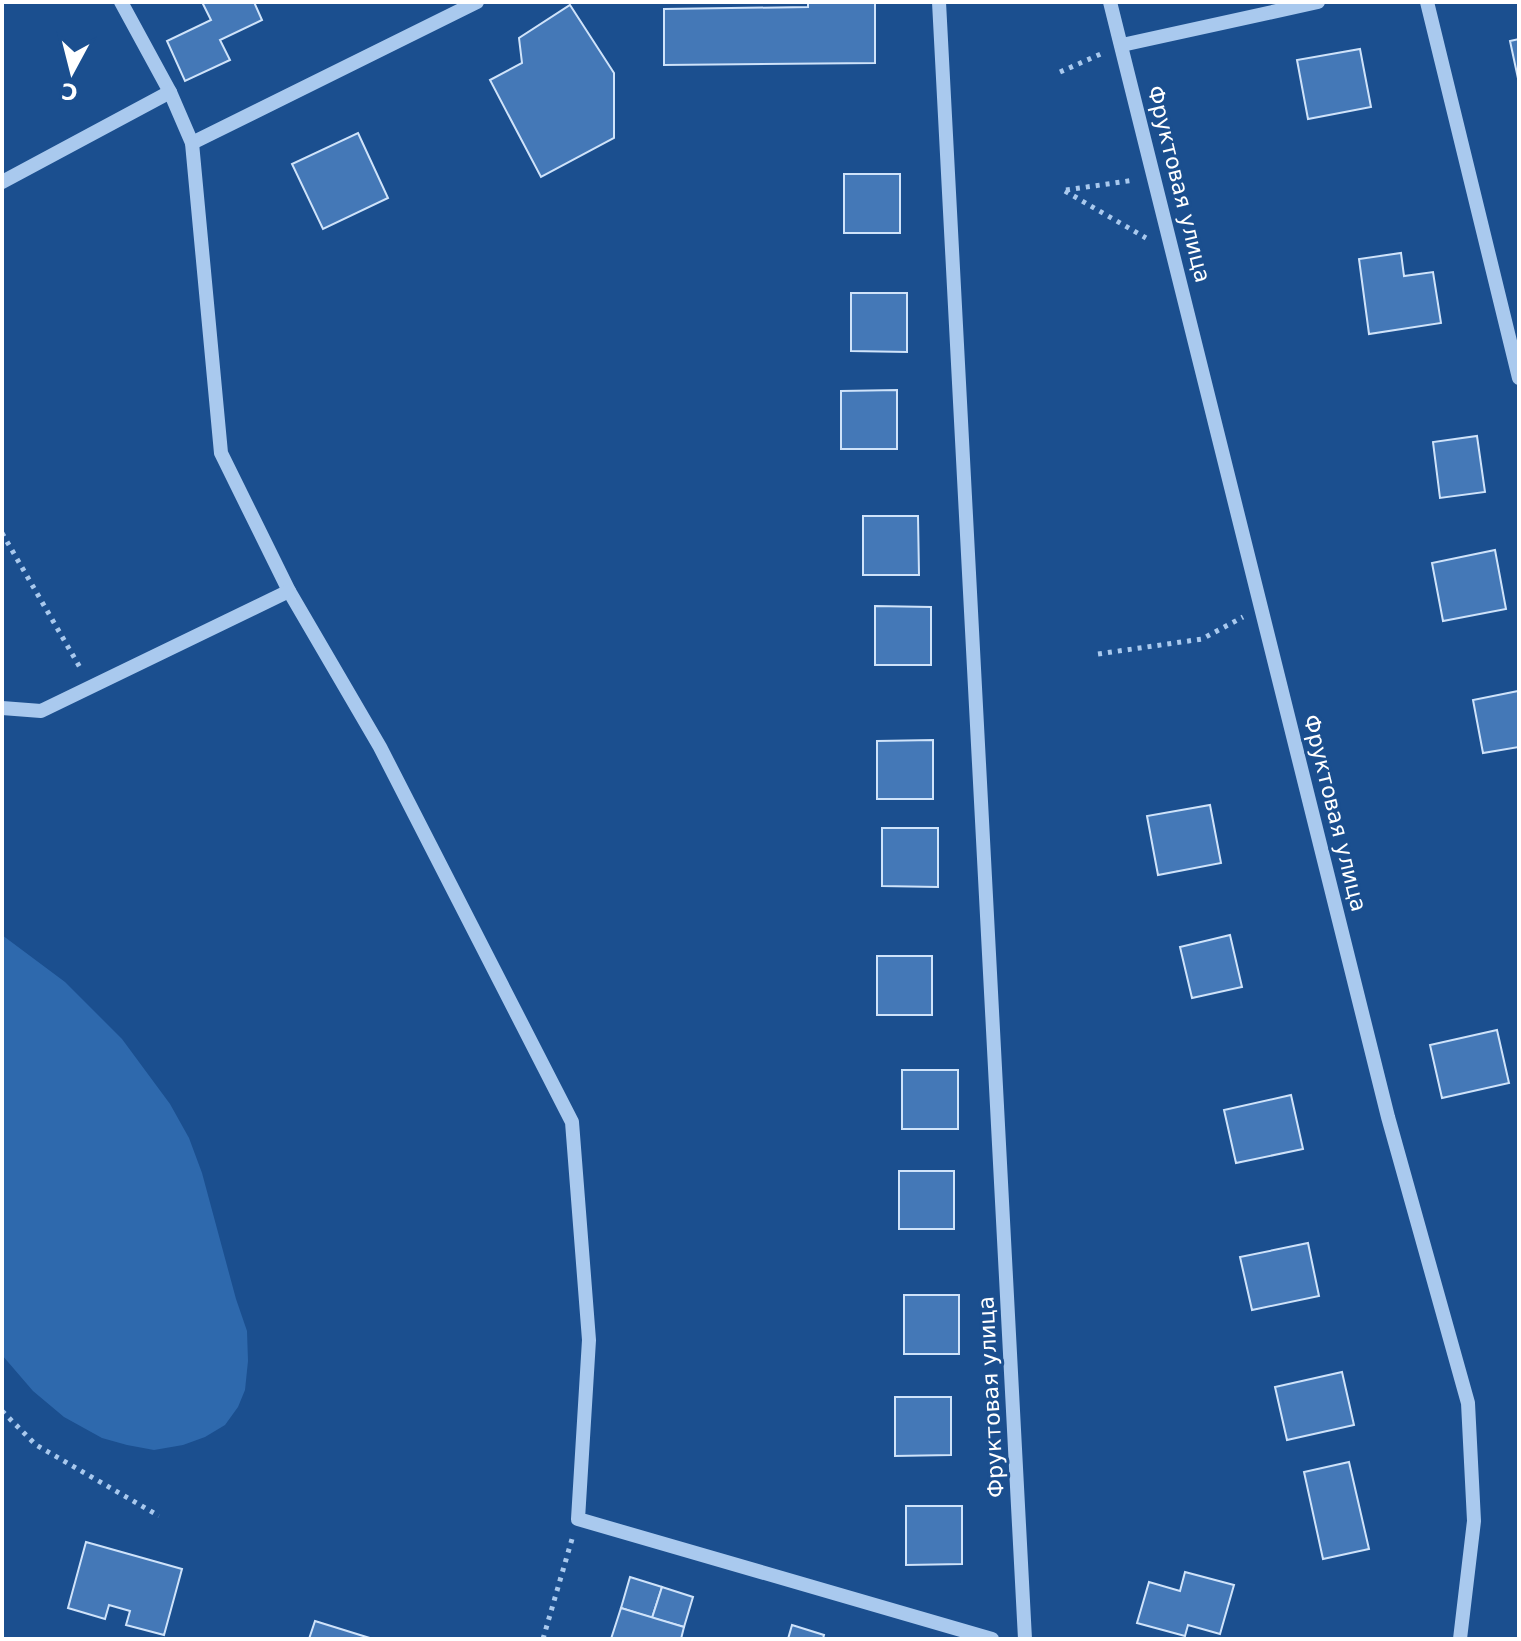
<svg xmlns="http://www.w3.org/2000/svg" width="1521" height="1641" font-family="'DejaVu Sans',sans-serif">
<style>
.green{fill:#2e69ad}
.building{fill:#4478b7;stroke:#cfe3fa;stroke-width:2}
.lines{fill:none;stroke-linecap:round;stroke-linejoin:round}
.path{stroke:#a9c9ee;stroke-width:5;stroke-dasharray:4 6;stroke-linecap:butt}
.minor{stroke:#a9c9ee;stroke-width:14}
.labels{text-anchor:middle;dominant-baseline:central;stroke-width:6;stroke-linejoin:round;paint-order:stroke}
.street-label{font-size:22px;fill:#fff;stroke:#1b4f8f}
</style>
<rect width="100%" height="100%" fill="#1b4f8f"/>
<!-- green -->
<polygon class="green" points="2,935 65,982 122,1039 170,1104 189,1138 202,1173 236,1299 247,1331 248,1361 245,1390 238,1407 225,1425 205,1437 183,1445 154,1450 127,1445 102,1438 64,1417 33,1391 2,1355"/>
<!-- building -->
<g class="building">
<polygon points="202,2 254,2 262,20 220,40 230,60 185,81 167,41 211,20"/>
<polygon points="808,2 875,2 875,63 664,65 664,9 808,7"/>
<polygon points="570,5 614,73 614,138 541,177 490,80 522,63 519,38"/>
<polygon points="1519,39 1519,83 1510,41"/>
<polygon points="1360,49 1371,107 1308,119 1297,60"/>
<polygon points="358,133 388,198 323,229 292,164"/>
<rect x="844" y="174" width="56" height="59"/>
<polygon points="1401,253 1404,276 1433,272 1441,323 1369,334 1359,259"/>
<polygon points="851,293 907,293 907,352 851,351"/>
<polygon points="897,390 897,449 841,449 841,391"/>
<polygon points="1477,436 1485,492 1440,498 1433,442"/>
<polygon points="863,516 918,516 919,575 863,575"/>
<polygon points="1495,550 1506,609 1443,621 1432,563"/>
<polygon points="875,606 931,607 931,665 875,665"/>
<polygon points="1518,691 1519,747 1483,753 1473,700"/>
<polygon points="933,740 933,799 877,799 877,741"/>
<polygon points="1210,805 1221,863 1158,875 1147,816"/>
<polygon points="882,828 938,828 938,887 882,886"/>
<polygon points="1230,935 1242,987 1192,998 1180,947"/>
<rect x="877" y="956" width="55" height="59"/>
<polygon points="1497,1030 1509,1083 1442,1098 1430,1045"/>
<rect x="902" y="1070" width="56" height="59"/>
<polygon points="1291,1095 1303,1149 1236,1163 1224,1110"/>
<rect x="899" y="1171" width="55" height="58"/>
<polygon points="1308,1243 1319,1296 1252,1310 1240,1257"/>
<rect x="904" y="1295" width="55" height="59"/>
<polygon points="1342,1372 1354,1425 1287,1440 1275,1387"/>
<polygon points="895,1397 951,1397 951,1455 895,1456"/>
<polygon points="1349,1462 1369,1549 1323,1559 1304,1472"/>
<polygon points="906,1506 962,1506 962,1564 906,1565"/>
<polygon points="86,1542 182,1569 164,1635 126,1625 130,1611 109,1605 105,1619 68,1608"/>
<polygon points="1185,1572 1234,1585 1220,1634 1188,1625 1185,1636 1137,1623 1149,1582 1180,1591"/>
<polygon points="630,1577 662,1587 652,1618 621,1608"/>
<polygon points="662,1587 693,1597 684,1627 652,1618"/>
<polygon points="621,1608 684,1627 681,1639 611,1639"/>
<polygon points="315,1621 373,1639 309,1639"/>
<polygon points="792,1625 824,1635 823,1639 788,1639"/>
</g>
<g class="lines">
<!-- path -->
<g class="path">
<polyline points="1060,72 1103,53"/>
<polyline points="1066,190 1135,180"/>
<polyline points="1065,191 1146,238"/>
<polyline points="2,533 82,671"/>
<polyline points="1098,654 1202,639 1243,617"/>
<polyline points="2,1411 36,1445 159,1516"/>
<polyline points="543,1639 572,1539"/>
</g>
<!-- minor -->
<g class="minor">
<polyline points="121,2 170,92 192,143 221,453 289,591 380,747 572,1122 589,1340 578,1519 992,1639"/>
<polyline points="939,2 1025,1639"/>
<polyline points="1110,2 1388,1117 1468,1403 1474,1521 1460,1639"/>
<polyline points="1427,2 1519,378"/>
<polyline points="1122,45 1318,2"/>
<polyline points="192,143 477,2"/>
<polyline points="2,182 170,92"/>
<polyline points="2,708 41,711 289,591"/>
</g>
</g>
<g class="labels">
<!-- street labels -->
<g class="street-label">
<text transform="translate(1179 184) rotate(76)">Фруктовая улица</text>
<text transform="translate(1335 813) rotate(76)">Фруктовая улица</text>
<text transform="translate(991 1397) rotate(-93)">Фруктовая улица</text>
</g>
</g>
<!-- border -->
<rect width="1521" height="1641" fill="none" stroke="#ffffff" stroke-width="8"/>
<!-- north arrow -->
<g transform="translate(72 72) rotate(187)" stroke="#1b4f8f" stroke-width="6" paint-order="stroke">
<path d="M0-6L14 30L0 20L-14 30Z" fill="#ffffff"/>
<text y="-12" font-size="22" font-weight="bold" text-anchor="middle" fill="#ffffff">С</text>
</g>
</svg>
